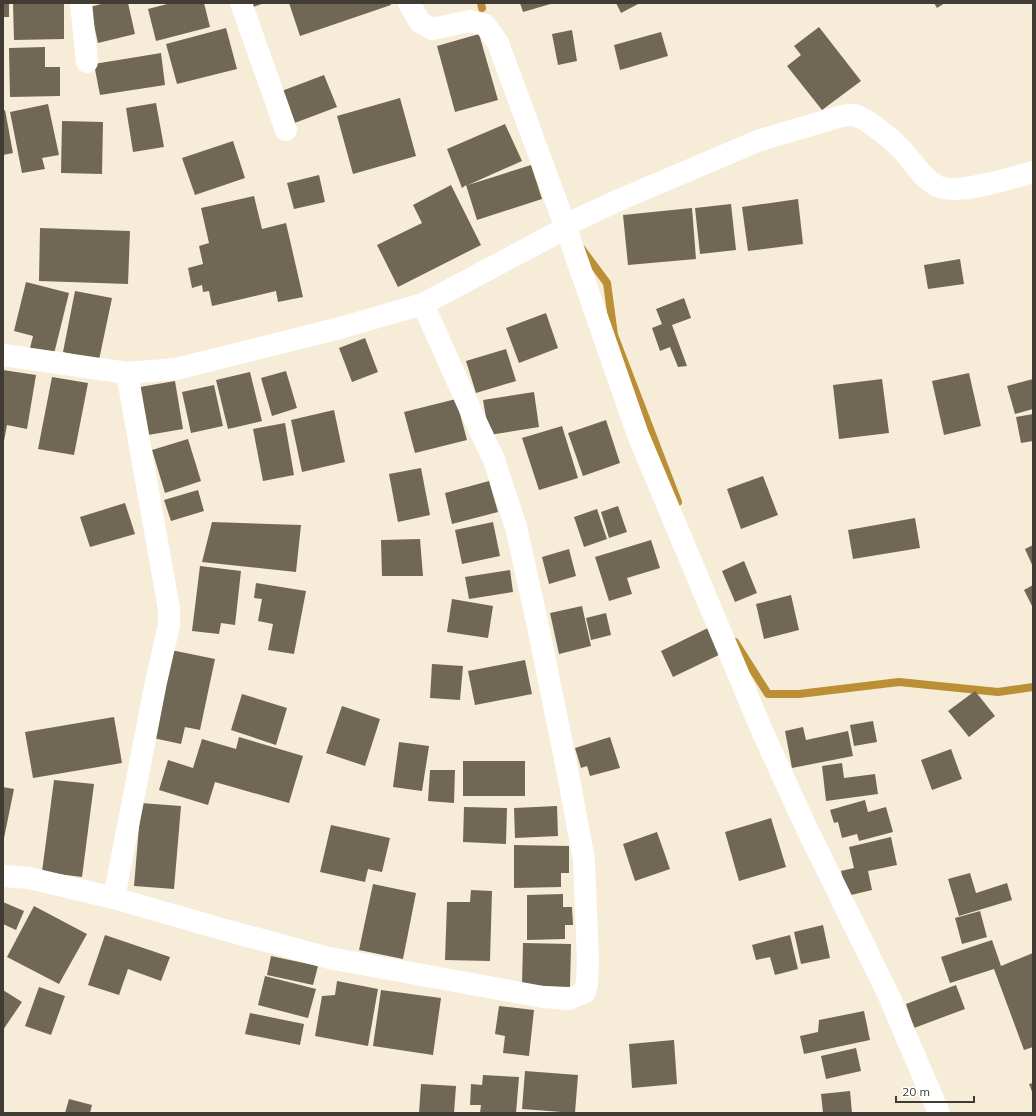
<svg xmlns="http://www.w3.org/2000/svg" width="1036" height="1116" font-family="Mulish,sans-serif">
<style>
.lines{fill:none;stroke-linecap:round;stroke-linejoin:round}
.stream{stroke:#ba8f35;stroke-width:8}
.building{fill:#716755}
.street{stroke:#fff;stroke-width:22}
</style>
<rect width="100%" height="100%" fill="#f7ecd7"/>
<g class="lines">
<!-- stream -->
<g class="stream">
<polyline points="481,3 482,8"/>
<polyline points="581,248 607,283 614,335 678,502"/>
<polyline points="735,642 768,694 799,694 899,682 998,692 1033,687"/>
</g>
</g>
<!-- building -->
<g class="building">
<rect x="3" y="3" width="6" height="14"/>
<polygon points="13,3 64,3 64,39 14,40"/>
<polygon points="105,3 128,3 135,34 98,43 90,7"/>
<polygon points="171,3 204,3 210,27 156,41 148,9"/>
<polygon points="249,3 264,3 251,8"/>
<polygon points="289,3 390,3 391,5 300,36"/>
<polygon points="520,3 554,3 523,12"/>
<polygon points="616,3 640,3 621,13"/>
<polygon points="934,3 945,3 937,8"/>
<polygon points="819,27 861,81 822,110 787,66 801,55 794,46"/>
<polygon points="226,28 237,69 177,84 166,44"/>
<polygon points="572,30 577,61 558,65 552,34"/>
<polygon points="661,32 668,56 620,70 614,45"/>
<polygon points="479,34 498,100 455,112 437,46"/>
<polygon points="45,47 45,67 60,67 60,96 10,97 9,48"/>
<polygon points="161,53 165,85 100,95 94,64"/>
<polygon points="324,75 337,107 292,124 279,92"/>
<polygon points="400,98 416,156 353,174 337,116"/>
<polygon points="156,103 164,147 133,152 126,108"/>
<polygon points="48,104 59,155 42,158 45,169 22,173 10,112"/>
<polygon points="5,110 13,153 3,155 3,111"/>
<polygon points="62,121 103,122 102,174 61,173"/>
<polygon points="505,124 522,161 468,185 531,165 542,199 477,220 466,185 462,188 447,149"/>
<polygon points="233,141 245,178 195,195 182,158"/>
<polygon points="319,175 325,202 294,209 287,183"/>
<polygon points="451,185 481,245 398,287 377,245 422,223 413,205"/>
<polygon points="254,196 262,229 286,223 303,297 278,302 276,291 212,306 209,291 203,292 202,285 192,288 188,268 203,264 199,246 209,243 201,208"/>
<polygon points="798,199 803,244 748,251 742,207"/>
<polygon points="731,204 736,250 700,254 695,208"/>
<polygon points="692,208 696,259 628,265 623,215"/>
<polygon points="40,228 130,231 128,284 39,281"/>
<polygon points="960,259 964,284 928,289 924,265"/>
<polygon points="26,282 69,293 54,354 30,348 33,336 14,331"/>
<polygon points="75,291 112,298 99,360 63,352"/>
<polygon points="684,298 691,318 672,325 687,366 678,367 670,347 660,351 652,328 662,324 656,309"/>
<polygon points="546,313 558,348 519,363 506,328"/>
<polygon points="365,338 378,372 352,382 339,348"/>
<polygon points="506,349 516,381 476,393 466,361"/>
<polygon points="3,370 36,375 27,429 7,425 4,441"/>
<polygon points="286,371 297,408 272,416 261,378"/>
<polygon points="250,372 262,421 228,429 216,380"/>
<polygon points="969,373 981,426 944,435 932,381"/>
<polygon points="52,377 88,383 74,455 38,449"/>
<polygon points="882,379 889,433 839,439 833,385"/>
<polygon points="1033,379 1033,409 1015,414 1007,386"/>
<polygon points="175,381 183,429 148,435 140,387"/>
<polygon points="214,385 223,426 191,433 182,392"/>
<polygon points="534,392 539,427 489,435 483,400"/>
<polygon points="456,399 467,440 415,453 404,412"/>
<polygon points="334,410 345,462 302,472 291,420"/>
<polygon points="1033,414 1033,441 1021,443 1016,417"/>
<polygon points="606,420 620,463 583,476 568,433"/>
<polygon points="285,423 294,475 263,481 253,429"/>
<polygon points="562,426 578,478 539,490 522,438"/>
<polygon points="188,439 201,481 165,493 152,450"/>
<polygon points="421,468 430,515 398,522 389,474"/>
<polygon points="763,476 778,515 741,529 727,489"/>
<polygon points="489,481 498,512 452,524 445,493"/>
<polygon points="198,490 204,511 171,521 164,500"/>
<polygon points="125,503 135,534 90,547 80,517"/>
<polygon points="618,506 627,532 609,538 601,512"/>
<polygon points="597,509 607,539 584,547 574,517"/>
<polygon points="915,518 920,548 853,559 848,530"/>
<polygon points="212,522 301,525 296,572 202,562"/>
<polygon points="493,522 500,556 462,564 455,530"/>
<polygon points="420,539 423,576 382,576 381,540"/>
<polygon points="651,540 660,568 627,578 632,594 609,601 595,557"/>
<polygon points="1033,545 1033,567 1025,549"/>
<polygon points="569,549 576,576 549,584 542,557"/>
<polygon points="744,561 757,593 735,602 722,571"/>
<polygon points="200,566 241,571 235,625 221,623 219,634 192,631"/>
<polygon points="510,570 513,592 469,599 465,577"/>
<polygon points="256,583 306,591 294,654 268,650 273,624 258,621 262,599 254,598"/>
<polygon points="1033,585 1033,608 1024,590"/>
<polygon points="791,595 799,630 764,639 756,604"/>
<polygon points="452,599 493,606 488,638 447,632"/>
<polygon points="582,606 591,646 559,654 550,613"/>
<polygon points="606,613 611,635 591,640 586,618"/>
<polygon points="712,626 725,652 673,677 661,651"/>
<polygon points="171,650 215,659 200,730 185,727 181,744 153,738"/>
<polygon points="525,660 532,694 475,705 468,671"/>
<polygon points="432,664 463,666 460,700 430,698"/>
<polygon points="975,691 995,716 969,737 948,711"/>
<polygon points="242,694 287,708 276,745 231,730"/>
<polygon points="342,706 380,719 365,766 326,753"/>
<polygon points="114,717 122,763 33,778 25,732"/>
<polygon points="873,721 877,742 854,746 850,725"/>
<polygon points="803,727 806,740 848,731 853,756 792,768 785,731"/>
<polygon points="239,737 303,756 289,803 215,782 208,805 159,790 168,760 193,768 202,739 236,749"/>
<polygon points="610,737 620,768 590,776 587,766 581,768 575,748"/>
<polygon points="399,742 429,746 422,791 393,787"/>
<polygon points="951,749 962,779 932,790 921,760"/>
<rect x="463" y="761" width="62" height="35"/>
<polygon points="842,763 844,778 875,774 878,794 826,801 822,766"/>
<polygon points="430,770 455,770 454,803 428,801"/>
<polygon points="54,780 94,784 82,877 42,872"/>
<polygon points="3,787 14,789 4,838 3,838"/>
<polygon points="865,800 868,812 886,807 893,832 859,841 857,834 842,838 838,822 834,823 830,810"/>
<polygon points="141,803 181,806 174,889 134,886"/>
<polygon points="557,806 558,836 515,838 514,808"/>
<polygon points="464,807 507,808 506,844 463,842"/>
<polygon points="771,818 786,867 739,881 725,832"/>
<polygon points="331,825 390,838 382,872 368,869 365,882 320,872"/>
<polygon points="657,832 670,869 635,881 623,844"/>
<polygon points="891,837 897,865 868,871 872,890 847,896 841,871 854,868 849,847"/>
<polygon points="514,845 569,846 569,873 561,873 561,887 514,888"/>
<polygon points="970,873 976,893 1007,883 1012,900 959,916 948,879"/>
<polygon points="373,884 416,893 403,959 359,950"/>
<polygon points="471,890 492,891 490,961 445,960 447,902 470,902"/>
<polygon points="563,894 563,907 572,907 573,925 565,925 565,939 527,940 527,895"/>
<polygon points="3,902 24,911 16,930 3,924"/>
<polygon points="34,906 87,934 59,984 7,957"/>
<polygon points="980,911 987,937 962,944 955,918"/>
<polygon points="823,925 830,958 801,964 794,932"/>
<polygon points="105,935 170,957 161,981 128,969 119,995 88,985"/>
<polygon points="790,935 798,969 775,975 770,957 756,960 752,945"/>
<polygon points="992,940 1001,966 1033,953 1033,1047 1024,1050 994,969 950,983 941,957"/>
<polygon points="523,943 571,944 570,987 522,985"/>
<polygon points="271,956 318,966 313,985 267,975"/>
<polygon points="265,976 316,989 308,1018 258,1005"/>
<polygon points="337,981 378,989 368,1046 315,1036 322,996 335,995"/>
<polygon points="956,985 965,1009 914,1028 906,1004"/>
<polygon points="39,987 65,996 51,1035 25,1026"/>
<polygon points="3,990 22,1002 3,1030"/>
<polygon points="381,990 441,998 433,1055 373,1046"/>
<polygon points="499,1006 534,1010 529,1056 503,1053 505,1036 495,1034"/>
<polygon points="864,1011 870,1040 804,1054 800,1036 818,1032 819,1020"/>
<polygon points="250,1013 304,1024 300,1045 245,1034"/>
<polygon points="674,1040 677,1084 632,1088 629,1044"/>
<polygon points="856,1048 861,1071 826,1079 821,1056"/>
<polygon points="525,1071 578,1075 575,1113 522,1109"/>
<polygon points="483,1075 519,1077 516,1113 480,1113 481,1105 470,1105 471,1084 482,1085"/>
<polygon points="1033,1083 1033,1094 1029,1084"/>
<polygon points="421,1084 456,1086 454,1113 419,1113"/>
<polygon points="850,1091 852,1113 823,1113 821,1094"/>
<polygon points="69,1099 92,1105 90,1113 65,1113"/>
</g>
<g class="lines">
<!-- street -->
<g class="street">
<polyline points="81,3 87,62"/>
<polyline points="241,3 286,130"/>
<polyline points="409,3 420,22 432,29 470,21 485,25 498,43 566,228 638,435 763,733 807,829 889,996 939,1113"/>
<path d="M3,355L127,373L176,369L340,328L423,304L566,228L574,221L619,200L760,140L842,116C845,116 851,114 854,115C867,118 894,141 903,151C914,163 922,178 937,186C957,196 1011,178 1033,172"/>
<polyline points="3,876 29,878 114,898 218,928 329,958 543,997 569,999 585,992 587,983 588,961 584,860 568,774 539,631 516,527 494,460 470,409 423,304"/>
<polyline points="114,898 156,682 169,625 169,609 127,373"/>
</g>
</g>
<!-- border -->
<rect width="1036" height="1116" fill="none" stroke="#403c34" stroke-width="8"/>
<!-- scale -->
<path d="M896 1096v6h78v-6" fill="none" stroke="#403c34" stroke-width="2"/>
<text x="902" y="1096" font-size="12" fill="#403c34" stroke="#ffffff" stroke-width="3" paint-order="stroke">20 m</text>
</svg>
